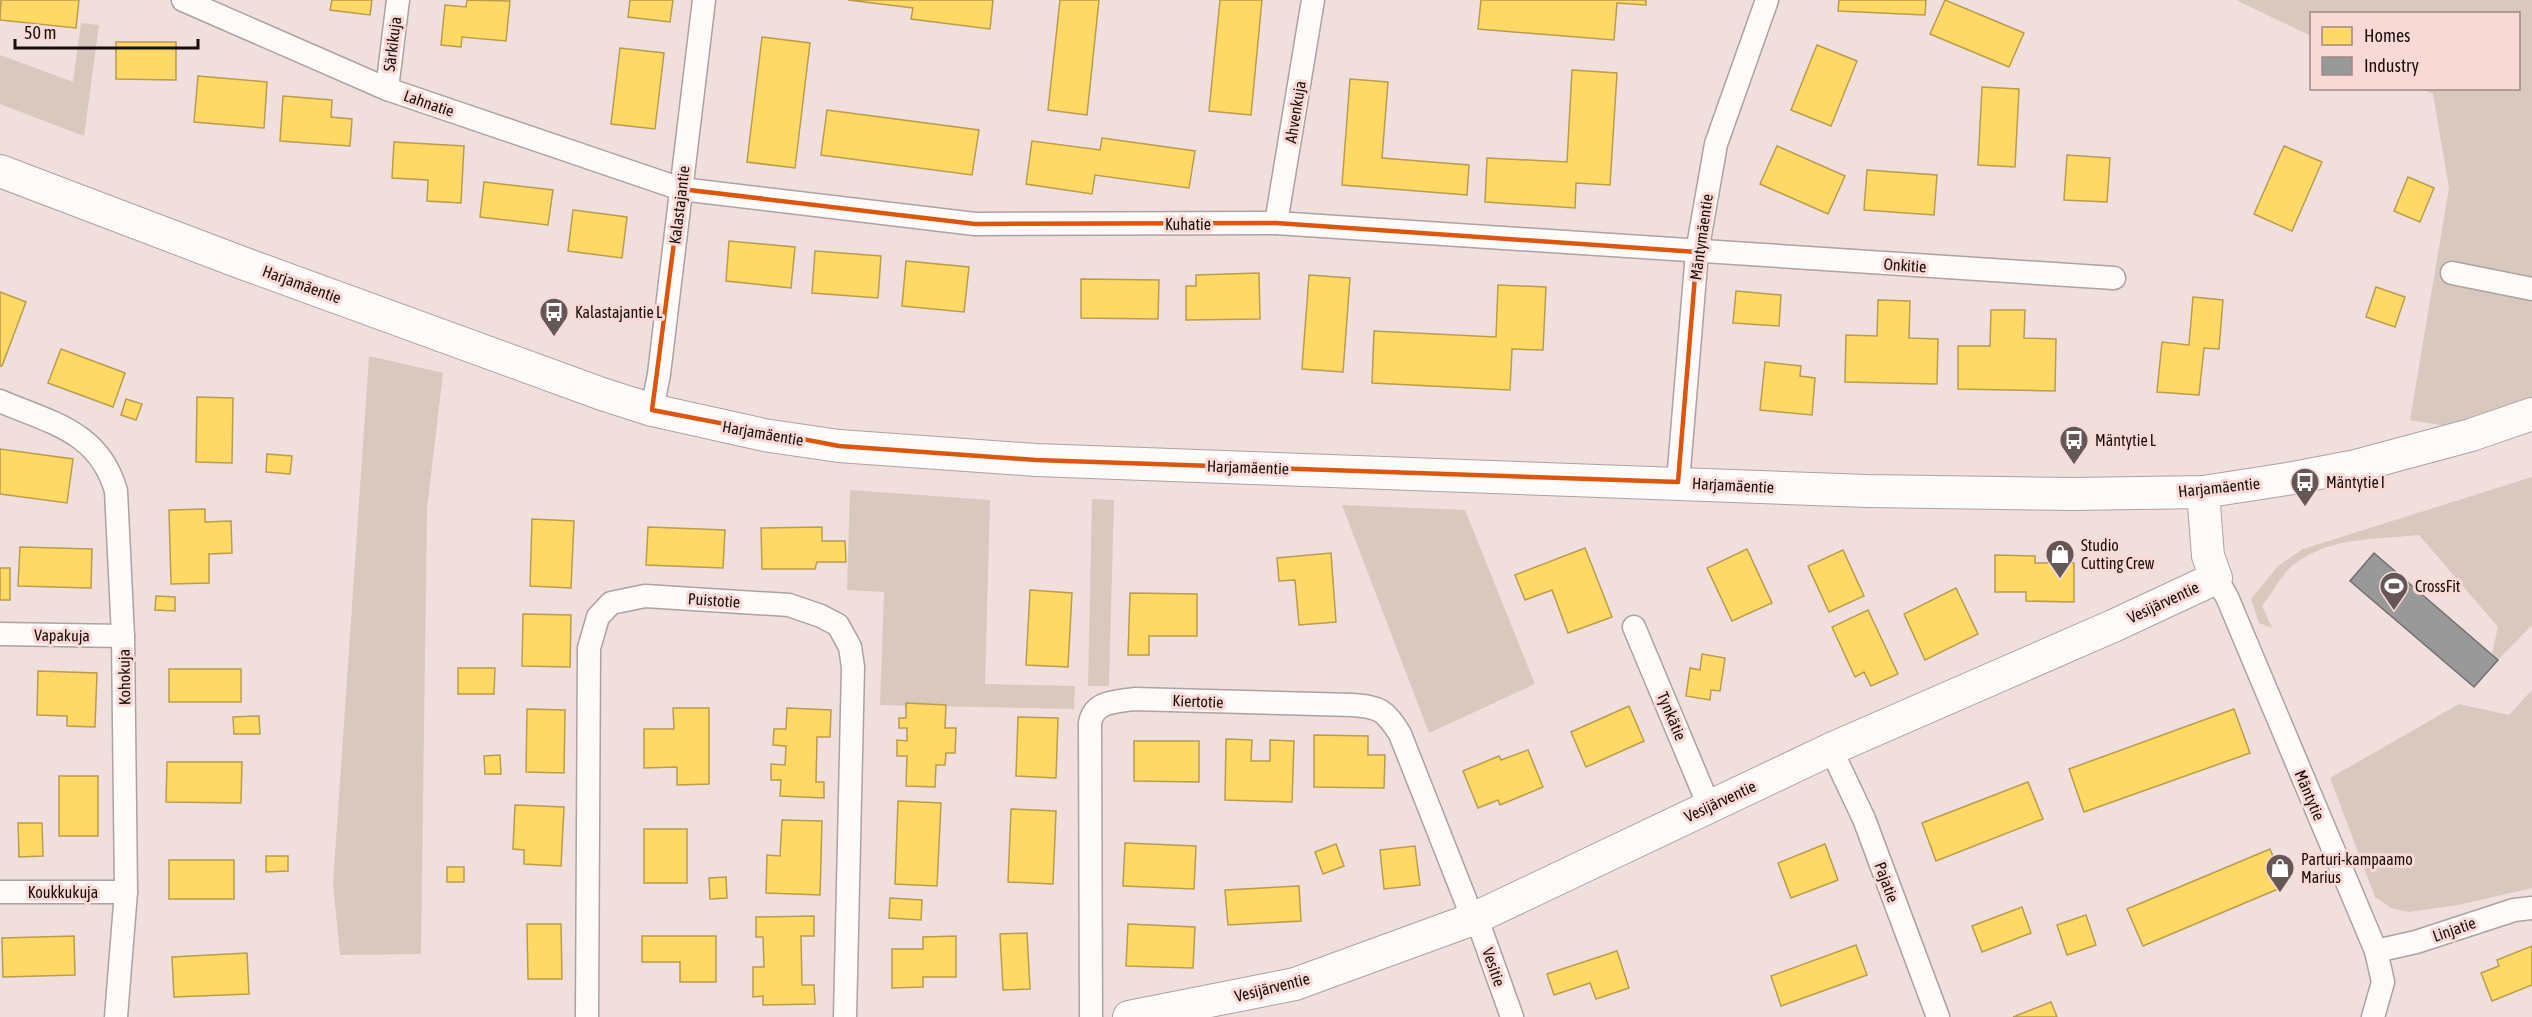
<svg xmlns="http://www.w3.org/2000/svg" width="2532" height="1017" font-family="'Asap Condensed',sans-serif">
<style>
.green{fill:#d8c8be}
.homes{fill:#ffd966;stroke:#ba9c4b;stroke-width:1.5}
.industry{fill:#999;stroke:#726f6f;stroke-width:1.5}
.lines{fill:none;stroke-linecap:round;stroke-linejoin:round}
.street-casing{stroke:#aea1a0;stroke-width:25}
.secondary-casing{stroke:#aea1a0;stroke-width:34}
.street{stroke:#fdfafa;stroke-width:22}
.secondary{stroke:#fdfafa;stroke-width:32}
.marked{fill:none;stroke:#de550c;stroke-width:4.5;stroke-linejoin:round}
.labels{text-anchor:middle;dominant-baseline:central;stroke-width:6;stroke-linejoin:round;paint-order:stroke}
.street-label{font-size:16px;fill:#180e0d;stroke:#f9d9d5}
.poi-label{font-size:16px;fill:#180e0d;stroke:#f9d9d5;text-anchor:start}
</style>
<rect width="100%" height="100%" fill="#f1dfdd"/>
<!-- green -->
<g class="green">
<polygon points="2236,0 2532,0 2532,408 2471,430 2410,420 2449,188 2433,94 2422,89 2518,88 2518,14 2312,14 2311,36"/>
<polygon points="81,23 99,25 84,136 0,104 0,55 73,82"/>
<polygon points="369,356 443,373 427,509 421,954 340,955 333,884"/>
<path d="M2532,477V625L2498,660L2492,654L2498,627L2419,535C2374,540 2331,536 2293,565C2281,575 2272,594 2262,606L2272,628L2259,623L2251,599L2278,566L2303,549Z"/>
<polygon points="850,490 990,500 985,684 1075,686 1074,709 880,705 884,592 847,590"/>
<polygon points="1092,499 1114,500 1109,686 1088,686"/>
<polygon points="1342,505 1465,510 1535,684 1429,733"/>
<polygon points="2532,690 2532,888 2458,905 2408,912 2391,908 2375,897 2330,778 2459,704 2509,715"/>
</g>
<!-- homes -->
<g class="homes">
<polygon points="1,0 79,0 76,28 0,20"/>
<polygon points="332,0 372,0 370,15 330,10"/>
<polygon points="467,0 510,1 506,41 462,37 461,47 441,45 445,5 466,7"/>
<polygon points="630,0 673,0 670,22 628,17"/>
<polygon points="848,0 993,0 990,29 911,19 913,8"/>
<polygon points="1060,0 1099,0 1087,115 1048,110"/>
<polygon points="1220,0 1262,0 1251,115 1209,111"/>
<polygon points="1481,0 1646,0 1646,5 1617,3 1614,40 1478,29"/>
<polygon points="1839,0 1926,0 1925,15 1838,11"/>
<polygon points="1945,0 2024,33 2009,67 1930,34"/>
<polygon points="762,37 810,43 795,168 747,162"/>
<polygon points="116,42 176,42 176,80 116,79"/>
<polygon points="1817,45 1857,61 1831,126 1791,110"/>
<polygon points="620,48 664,53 655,129 611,124"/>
<polygon points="1572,70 1617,73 1610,185 1576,183 1575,208 1485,202 1487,158 1567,162"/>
<polygon points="198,76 267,82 264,128 194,122"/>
<polygon points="1350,79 1388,82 1382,158 1469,165 1467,195 1342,185"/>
<polygon points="1982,87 2019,89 2015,167 1978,165"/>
<polygon points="283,96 332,100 331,117 352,119 350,146 280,141"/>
<polygon points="827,110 979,130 972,175 821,155"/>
<polygon points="1102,138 1195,151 1189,188 1095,175 1092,194 1026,184 1032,141 1100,150"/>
<polygon points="394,142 464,146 461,203 427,201 428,180 392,178"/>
<polygon points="1777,146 1845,176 1828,214 1760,184"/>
<polygon points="2284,146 2322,162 2292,231 2254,214"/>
<polygon points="2067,155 2110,158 2107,202 2064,200"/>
<polygon points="1867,170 1937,175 1934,215 1864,210"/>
<polygon points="2408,177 2434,188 2420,222 2394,211"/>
<polygon points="484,182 553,190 548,225 480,217"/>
<polygon points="573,210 627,217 622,258 568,251"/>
<polygon points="729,241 795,247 791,288 726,281"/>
<polygon points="815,251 881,256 878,298 812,293"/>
<polygon points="906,261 969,267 964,312 902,306"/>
<polygon points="1259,273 1260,319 1186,320 1186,286 1196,286 1196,275"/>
<polygon points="1309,275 1350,278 1343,372 1302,369"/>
<polygon points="1081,279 1159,280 1158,319 1081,318"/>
<polygon points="1498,285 1546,287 1543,350 1512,349 1510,390 1372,383 1374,331 1496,337"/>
<polygon points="2376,287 2405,297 2395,327 2366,317"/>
<polygon points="1736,291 1781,295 1779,326 1733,323"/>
<polygon points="0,292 26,302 2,366 0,366"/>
<polygon points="2193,297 2223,300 2219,349 2204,348 2199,395 2157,392 2162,342 2189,345"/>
<polygon points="1878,300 1910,301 1909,338 1938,339 1937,384 1845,382 1846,335 1877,336"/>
<polygon points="1991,310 2025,310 2024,338 2056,339 2055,391 1958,389 1958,346 1990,346"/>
<polygon points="61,349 125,373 113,407 48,383"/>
<polygon points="1765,362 1801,366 1800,376 1815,378 1812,415 1760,410"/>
<polygon points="197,397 233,398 232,463 196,462"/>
<polygon points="126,399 142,404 136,420 121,415"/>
<polygon points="0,449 73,459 67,503 0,494"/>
<polygon points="267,454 292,456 290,474 266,472"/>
<polygon points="205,509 205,522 231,521 232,553 209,554 209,583 171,584 169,510"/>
<polygon points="532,519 574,521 571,588 530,586"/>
<polygon points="648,527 725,530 723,568 646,565"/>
<polygon points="822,527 822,541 845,541 846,562 817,562 815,569 762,569 761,528"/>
<polygon points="20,547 92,549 91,588 18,586"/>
<polygon points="1585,548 1612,617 1568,633 1552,590 1525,600 1515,575"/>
<polygon points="1747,549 1772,603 1732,621 1707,568"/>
<polygon points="1843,550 1864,596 1829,612 1808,566"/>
<polygon points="1331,553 1336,622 1299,625 1295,580 1279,581 1277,558"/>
<polygon points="1995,555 2035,556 2035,563 2074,563 2074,602 2026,601 2026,592 1995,592"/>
<rect x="0" y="568" width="10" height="32"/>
<polygon points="1956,588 1978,634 1925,660 1904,614"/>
<polygon points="1030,590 1072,593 1068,667 1026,665"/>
<polygon points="1130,593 1197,594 1197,636 1149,636 1149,655 1128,655"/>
<polygon points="156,596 175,597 175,611 155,610"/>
<polygon points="1868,610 1898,674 1871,686 1864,672 1855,677 1832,627"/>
<polygon points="523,614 571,615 570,667 522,666"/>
<polygon points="1702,654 1725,658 1720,691 1711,690 1710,700 1686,696 1690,668 1700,670"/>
<polygon points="458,668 495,668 494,694 458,694"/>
<rect x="169" y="669" width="72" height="33"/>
<polygon points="38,671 97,673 95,727 67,726 67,716 37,715"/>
<polygon points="906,703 946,705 945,728 956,728 955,753 946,753 945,765 936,765 935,787 906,786 907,756 897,756 897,740 907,741 907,728 899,728 899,718 906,718"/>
<polygon points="1629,706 1644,741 1586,767 1571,732"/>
<polygon points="673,708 709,708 709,784 677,785 677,767 644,768 644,729 674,729"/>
<polygon points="787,708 831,710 830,737 817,737 816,782 824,782 824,798 780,796 781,780 771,780 771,764 785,765 786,746 773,745 774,729 786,729"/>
<polygon points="527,709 565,710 564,773 526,772"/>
<polygon points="2234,709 2250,753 2084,812 2069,769"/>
<polygon points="259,716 260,734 234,734 233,717"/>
<polygon points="1018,717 1058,718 1056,778 1016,776"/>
<polygon points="1314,735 1368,736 1368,755 1385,755 1384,788 1314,787"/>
<polygon points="1226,739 1252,740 1251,761 1270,761 1270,740 1294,741 1292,802 1225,800"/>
<polygon points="1134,741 1199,741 1199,782 1134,781"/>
<polygon points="1528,750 1543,787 1500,805 1498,800 1478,808 1463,771 1499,756 1501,760"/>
<polygon points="500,755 501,774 485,774 484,756"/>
<polygon points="167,762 242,762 241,803 166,802"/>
<rect x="59" y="776" width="39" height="60"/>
<polygon points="2028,782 2043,819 1936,861 1922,823"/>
<polygon points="898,801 941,803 937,886 895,884"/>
<polygon points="515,805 564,807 561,866 524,864 524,850 513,849"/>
<polygon points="1011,809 1056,811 1053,884 1008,882"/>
<polygon points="782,820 822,821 820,895 766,893 767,855 780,856"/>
<polygon points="18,823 42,823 43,856 19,857"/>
<rect x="644" y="829" width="43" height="54"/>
<polygon points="1125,843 1196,846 1194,889 1123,886"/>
<polygon points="1336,844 1344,866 1323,874 1315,852"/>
<polygon points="1825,844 1838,880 1791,898 1778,863"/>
<polygon points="1415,846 1420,885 1384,889 1380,850"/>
<polygon points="2270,849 2285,886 2143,946 2127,909"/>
<polygon points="266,856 288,856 288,871 266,872"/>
<rect x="169" y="860" width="65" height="39"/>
<rect x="447" y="867" width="17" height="15"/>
<polygon points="726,877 727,898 710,899 709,878"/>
<polygon points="1299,886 1301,921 1228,925 1225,890"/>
<polygon points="890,898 922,900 921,920 889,918"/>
<polygon points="2022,907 2031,933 1982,952 1972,926"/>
<polygon points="2086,915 2096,945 2067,955 2057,925"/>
<polygon points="814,916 814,936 801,936 802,985 814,985 815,1004 763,1005 763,996 753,997 753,967 764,967 763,937 756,937 756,917"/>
<polygon points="527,924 561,924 562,979 528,979"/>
<polygon points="1128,924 1195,927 1193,968 1126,966"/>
<polygon points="1027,933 1030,989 1003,990 1000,934"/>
<polygon points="74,936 75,975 3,977 2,938"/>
<polygon points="642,936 716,936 716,982 680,982 680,962 642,962"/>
<polygon points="956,936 956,977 923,977 923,987 892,988 892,949 923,949 923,937"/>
<polygon points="1856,945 1867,975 1781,1006 1771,976"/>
<polygon points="2532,946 2532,985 2492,1001 2481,973 2499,966 2497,960"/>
<polygon points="1617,951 1629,988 1596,999 1590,983 1554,995 1547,974"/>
<polygon points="247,953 249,994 174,997 172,957"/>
<polygon points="2051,1002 2057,1017 2013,1017"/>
</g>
<!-- industry -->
<polygon class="industry" points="2374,553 2498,660 2474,687 2350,581"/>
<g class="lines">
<!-- street casing -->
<g class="street-casing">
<g id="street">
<polyline points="183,0 387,89 681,189 975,224 1276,223 2114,278"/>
<polyline points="387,89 398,0"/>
<polyline points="1276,223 1313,0"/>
<polyline points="2452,273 2532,289"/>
<path d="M0,401C51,423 99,431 116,491L123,636L126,892L116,1017"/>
<polyline points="652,410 659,374 704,0"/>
<polyline points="1678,482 1697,252 1716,144 1767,0"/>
<polyline points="2216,578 2227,597 2376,951 2383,982 2373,1017"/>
<polyline points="1634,627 1709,806"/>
<polyline points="0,634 123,636"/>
<polyline points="1831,749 1864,819 1938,1017"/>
<polyline points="0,892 126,892"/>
<polyline points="2376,951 2416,942 2514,910 2532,908"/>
<polyline points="587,1017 589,648 598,617 611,603 645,596 789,605 821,616 838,625 850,647 853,667 845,1017"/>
<path d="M1091,1017L1090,723C1094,701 1115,702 1134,699L1352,705C1380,707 1385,710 1400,734L1473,919L1482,933L1512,1017"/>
</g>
</g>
<!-- secondary casing -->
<g class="secondary-casing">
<g id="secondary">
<polyline points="0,171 237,261 602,394 652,410 764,435 839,446 1036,460 1867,491 2074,494 2203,492 2287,479 2356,466 2471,435 2532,414"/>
<polyline points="1129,1017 1295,984 1473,919 1831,749 2113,626 2216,578 2208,556 2203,492"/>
</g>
</g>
<!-- street -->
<use href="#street" class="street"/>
<!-- secondary -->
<use href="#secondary" class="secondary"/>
</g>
<!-- marked area -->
<path class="marked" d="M681,189L975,224L1276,223L1697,252L1678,482L1036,460L839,446L652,410Z"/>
<!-- icons -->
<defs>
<g id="bus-pin" transform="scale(1.5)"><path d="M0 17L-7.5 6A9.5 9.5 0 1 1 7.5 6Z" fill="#645756" stroke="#f9d9d5"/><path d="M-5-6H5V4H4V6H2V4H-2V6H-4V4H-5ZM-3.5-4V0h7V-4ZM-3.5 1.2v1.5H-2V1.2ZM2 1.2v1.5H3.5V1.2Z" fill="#fff"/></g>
<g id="shop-pin" transform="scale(1.5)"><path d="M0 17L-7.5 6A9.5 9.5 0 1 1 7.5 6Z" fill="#645756" stroke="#f9d9d5"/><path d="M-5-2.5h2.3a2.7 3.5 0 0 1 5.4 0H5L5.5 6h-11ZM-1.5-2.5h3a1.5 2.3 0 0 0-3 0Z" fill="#fff"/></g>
<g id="stadium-pin" transform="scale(1.5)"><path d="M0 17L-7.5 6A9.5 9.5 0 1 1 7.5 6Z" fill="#645756" stroke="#f9d9d5"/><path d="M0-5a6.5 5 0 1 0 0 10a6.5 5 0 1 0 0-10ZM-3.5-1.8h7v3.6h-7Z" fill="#fff"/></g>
</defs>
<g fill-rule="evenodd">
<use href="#bus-pin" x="554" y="312"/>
<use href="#bus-pin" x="2074" y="440"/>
<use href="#bus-pin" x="2305" y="482"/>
<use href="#shop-pin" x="2060" y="554"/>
<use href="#stadium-pin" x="2394" y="586"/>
<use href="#shop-pin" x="2280" y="868"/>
</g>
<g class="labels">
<!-- street labels -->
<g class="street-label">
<text transform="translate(392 44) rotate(-83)">Särkikuja</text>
<text transform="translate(429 103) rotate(19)">Lahnatie</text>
<text transform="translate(1295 112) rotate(-81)">Ahvenkuja</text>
<text transform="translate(679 205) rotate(-83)">Kalastajantie</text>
<text x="1188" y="224">Kuhatie</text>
<text transform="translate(1701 237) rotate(-82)">Mäntymäentie</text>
<text transform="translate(1905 265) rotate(4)">Onkitie</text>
<text transform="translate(302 284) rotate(20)">Harjamäentie</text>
<text transform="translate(763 433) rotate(10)">Harjamäentie</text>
<text transform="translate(1248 467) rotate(2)">Harjamäentie</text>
<text transform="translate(1733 485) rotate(3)">Harjamäentie</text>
<text transform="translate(2219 487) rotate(-6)">Harjamäentie</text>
<text transform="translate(714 600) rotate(4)">Puistotie</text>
<text transform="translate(2163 602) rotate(-25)">Vesijärventie</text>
<text transform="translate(62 635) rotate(1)">Vapakuja</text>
<text transform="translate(124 677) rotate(-91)">Kohokuja</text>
<text transform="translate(1198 701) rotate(2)">Kiertotie</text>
<text transform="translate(1672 716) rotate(67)">Tynkätie</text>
<text transform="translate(2310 795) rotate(67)">Mäntytie</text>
<text transform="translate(1720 801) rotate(-25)">Vesijärventie</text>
<text transform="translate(1887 882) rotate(70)">Pajatie</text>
<text x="63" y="892">Koukkukuja</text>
<text transform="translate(2454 929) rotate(-19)">Linjatie</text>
<text transform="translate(1494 967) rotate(71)">Vesitie</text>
<text transform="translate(1272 987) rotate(-14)">Vesijärventie</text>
</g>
<!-- poi labels -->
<g class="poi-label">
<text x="575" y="312">Kalastajantie L</text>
<text x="2095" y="440">Mäntytie L</text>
<text x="2326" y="482">Mäntytie I</text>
<text x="2081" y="545">Studio<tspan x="2081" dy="18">Cutting Crew</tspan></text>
<text x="2415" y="586">CrossFit</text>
<text x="2301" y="859">Parturi-kampaamo<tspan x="2301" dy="18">Marius</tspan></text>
</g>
</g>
<!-- legend -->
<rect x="2310" y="12" width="210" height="78" fill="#f9d9d5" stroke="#9f8885" stroke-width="1.5"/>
<rect x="2322" y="27" width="30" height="18" fill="#ffd966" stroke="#9f8885" stroke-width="1.5"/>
<text x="2364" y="42" font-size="18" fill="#180e0d">Homes</text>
<rect x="2322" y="57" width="30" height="18" fill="#999999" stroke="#9f8885" stroke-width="1.5"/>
<text x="2364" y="72" font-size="18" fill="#180e0d">Industry</text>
<!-- scale -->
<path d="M15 39v9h183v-9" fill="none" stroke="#180e0d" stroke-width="3"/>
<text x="24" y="39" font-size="18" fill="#180e0d" stroke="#f9d9d5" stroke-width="4.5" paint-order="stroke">50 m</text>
</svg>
